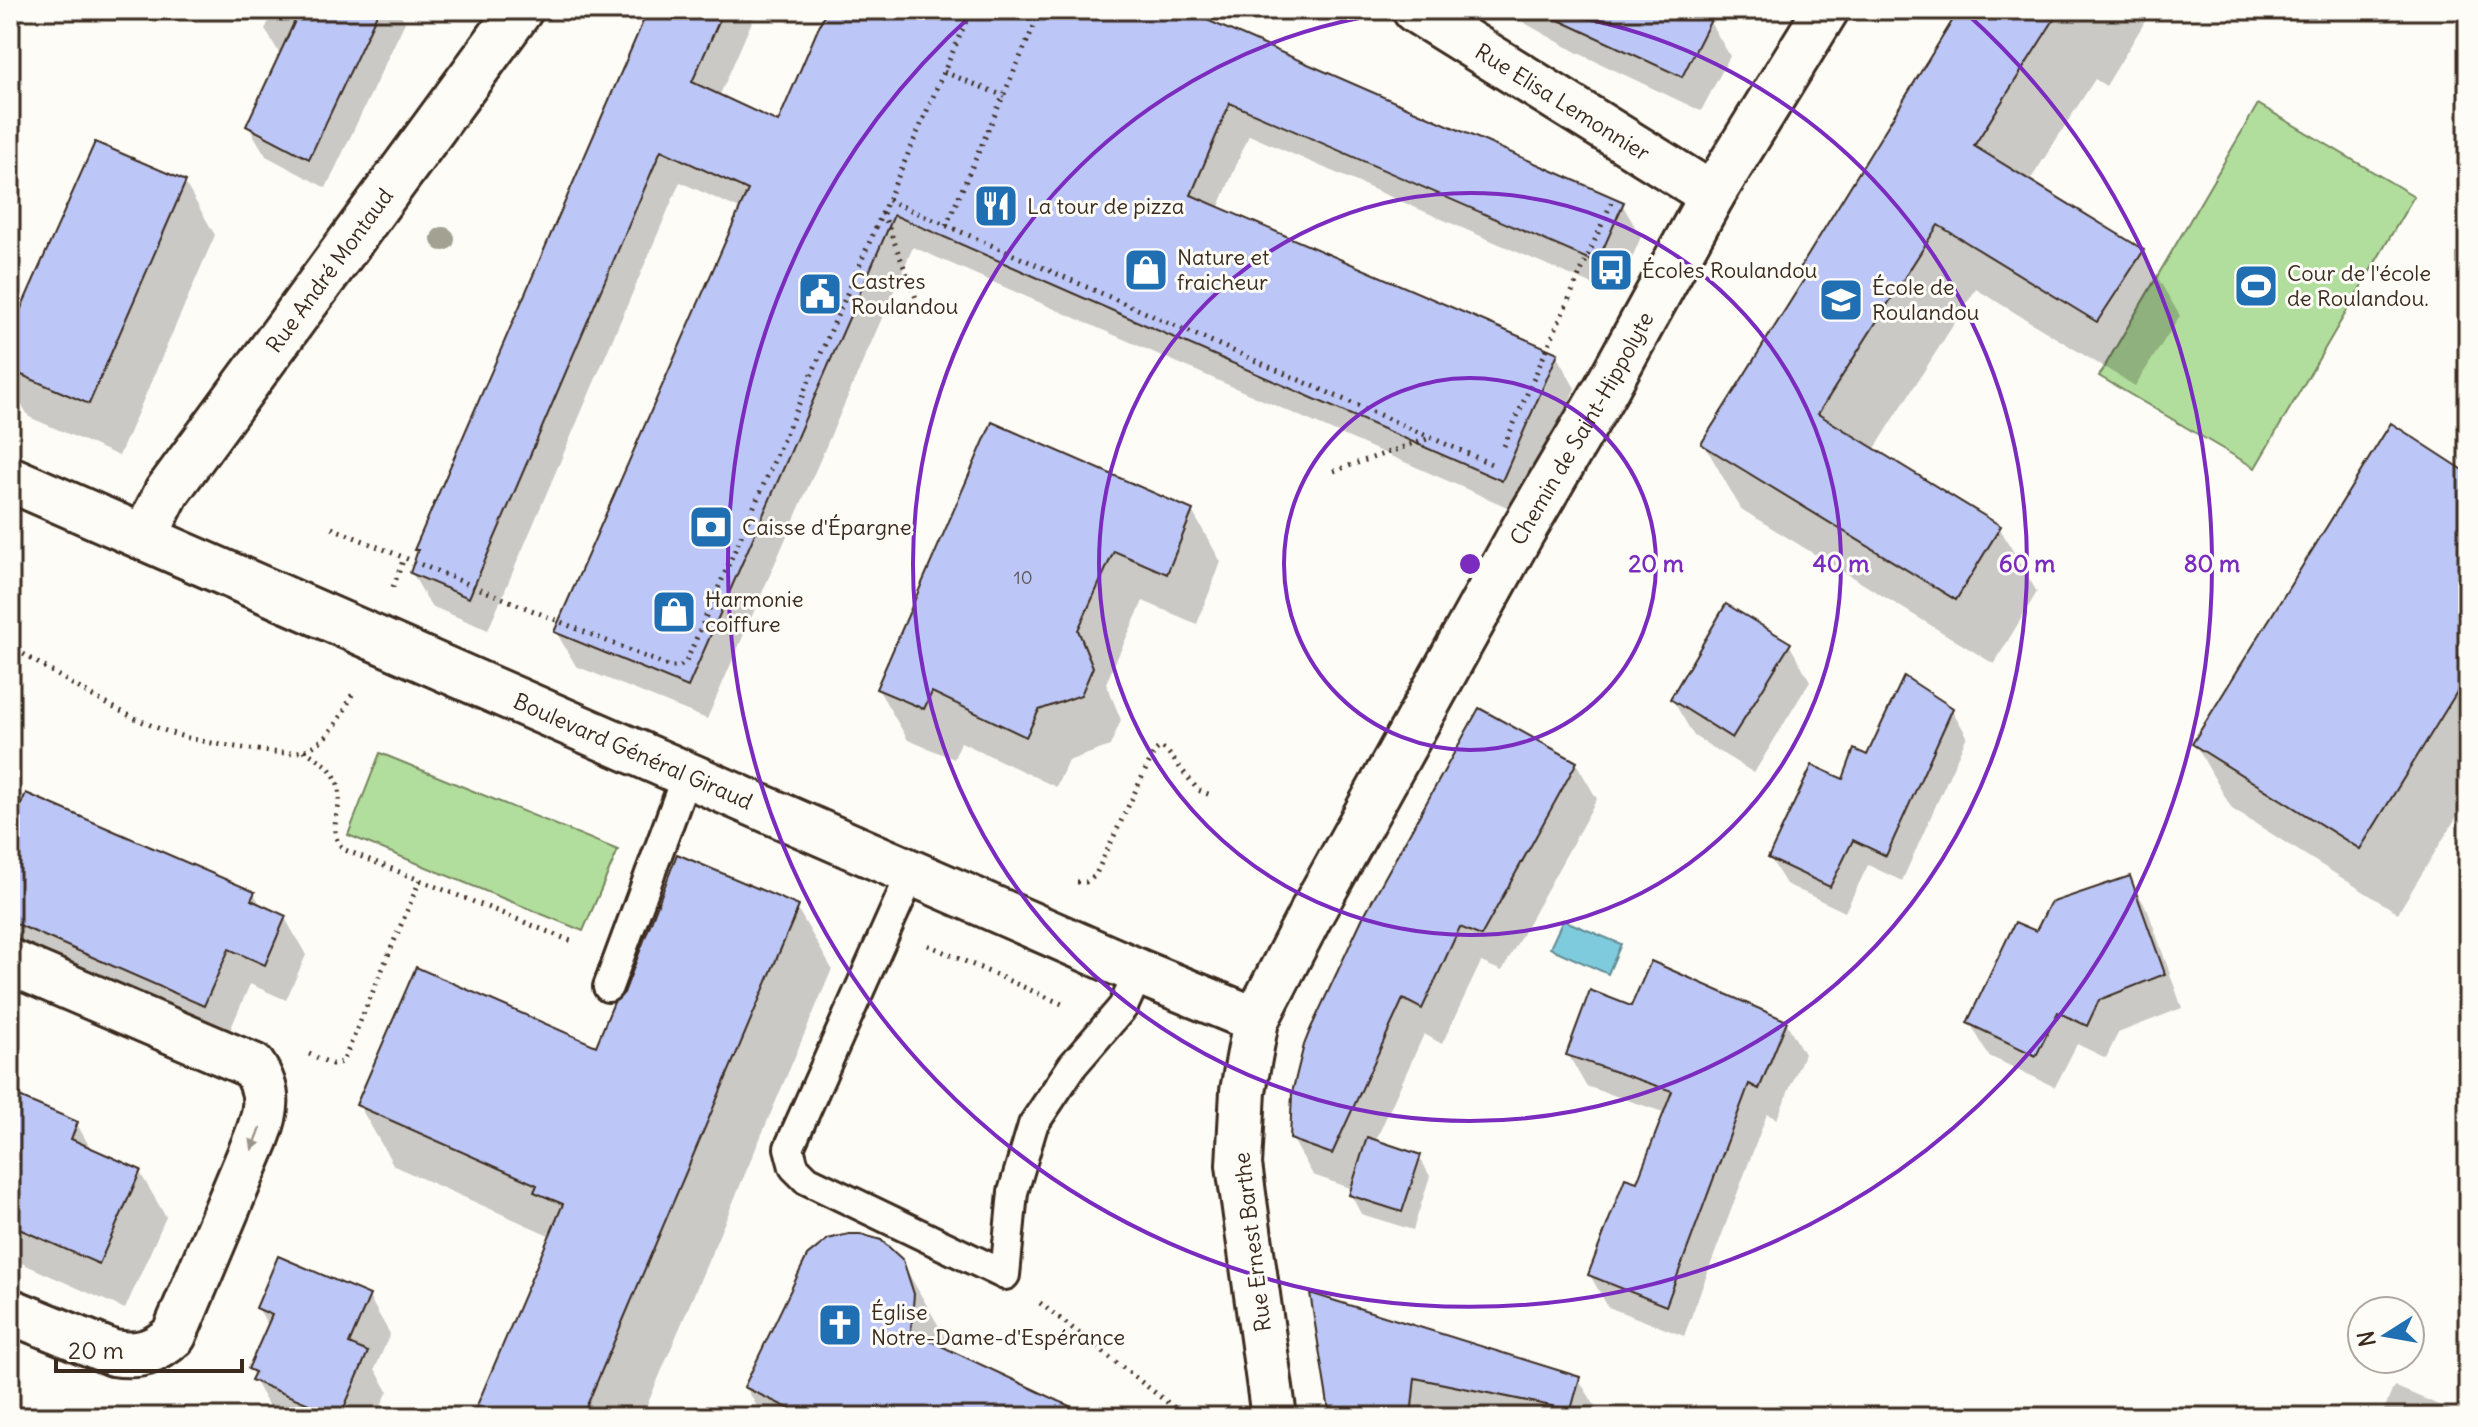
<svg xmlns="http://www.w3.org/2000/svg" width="2478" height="1427" font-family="Delius,sans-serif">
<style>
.green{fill:#b2de9d;stroke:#76845e;stroke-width:2}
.water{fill:#7fcbde;stroke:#648b91;stroke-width:2}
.shadow{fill:#0003}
.building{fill:#bcc7f8;stroke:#3b2a1e;stroke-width:2}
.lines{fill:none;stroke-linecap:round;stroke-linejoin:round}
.lane-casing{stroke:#3b2a1e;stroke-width:34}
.street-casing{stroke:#3b2a1e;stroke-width:50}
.secondary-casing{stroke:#3b2a1e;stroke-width:50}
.path{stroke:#3b2a1e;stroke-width:5;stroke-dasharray:2 6;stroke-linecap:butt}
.lane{stroke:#fdfcf7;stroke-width:28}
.street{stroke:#fdfcf7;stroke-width:44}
.secondary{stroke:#fdfcf7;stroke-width:44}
.tree{fill:#a3a191}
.oneway{fill:#9c938a}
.ring{fill:none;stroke:#7b2cbf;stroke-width:4}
.labels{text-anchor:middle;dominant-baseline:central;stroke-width:6;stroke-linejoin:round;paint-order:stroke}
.number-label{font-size:18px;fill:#5b5154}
.street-label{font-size:22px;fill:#3b2a1e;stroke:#fdfcf7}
.poi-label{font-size:22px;fill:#3b2a1e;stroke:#fdfcf7;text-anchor:start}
.centre{fill:#7b2cbf;stroke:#fdfcf7;stroke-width:4}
.ring-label{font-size:24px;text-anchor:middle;font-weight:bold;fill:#7b2cbf;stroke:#fdfcf7;stroke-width:6;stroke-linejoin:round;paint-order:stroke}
</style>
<rect width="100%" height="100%" fill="#fdfcf7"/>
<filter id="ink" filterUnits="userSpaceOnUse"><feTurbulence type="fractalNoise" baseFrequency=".0125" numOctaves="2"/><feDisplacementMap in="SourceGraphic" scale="16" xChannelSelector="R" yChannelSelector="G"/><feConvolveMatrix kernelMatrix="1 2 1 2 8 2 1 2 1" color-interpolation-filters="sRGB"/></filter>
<g filter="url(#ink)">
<!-- green -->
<g class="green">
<polygon points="2258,104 2414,196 2255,468 2099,376"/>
<polygon points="380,753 618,850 583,931 348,835"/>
</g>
<!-- water -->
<polygon class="water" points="1563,920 1621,944 1608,974 1550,948"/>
<!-- shadow -->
<g class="shadow">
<polygon points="268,10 398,10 405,22 326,188 266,156 248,126 281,56 265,29 273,13"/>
<polygon points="650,10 757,10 719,97 779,124 828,10 1177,10 1622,204 1641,237 1616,295 1249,135 1218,209 1556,355 1575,388 1521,513 913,247 707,719 576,666 556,632 742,210 680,182 488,630 431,606 412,573 419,553 417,549"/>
<polygon points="1502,10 1686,10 1710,22 1730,56 1701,111 1576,52"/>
<polygon points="1962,10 2152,10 2106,86 2095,79 2029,182 2142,251 2180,316 2135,386 1976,289 1874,450 1999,527 2037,592 1994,664 1741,509 1704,444 1805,282 1800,273"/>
<polygon points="185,183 215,235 119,456 29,417 10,385 10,338"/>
<polygon points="993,425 1192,511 1221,562 1197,624 1143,601 1106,683 1121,720 1110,746 1068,761 1056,787 961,742 954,759 908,740 878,689"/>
<polygon points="2468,475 2468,798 2398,913 2232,809 2195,744"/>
<polygon points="1789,644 1810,681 1754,773 1694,736 1672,699"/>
<polygon points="1952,710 1967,736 1902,881 1868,865 1845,912 1786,884 1770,858 1868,758"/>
<polygon points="1576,763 1597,799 1502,971 1481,962 1442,1044 1424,1034 1375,1142 1419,1157 1430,1176 1413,1230 1361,1214 1351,1195 1353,1189 1313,1175 1292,1138"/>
<polygon points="10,790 254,894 262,907 285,918 306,955 286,1000 250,984 225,1042 10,948"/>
<polygon points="2129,878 2148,911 2182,1008 2118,1033 2106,1058 2077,1044 2055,1087 1989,1056 1970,1023"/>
<polygon points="797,908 832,969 642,1417 474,1417 551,1236 394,1166 359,1105 597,1049"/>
<polygon points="1632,1009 1786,1022 1804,1054 1777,1119 1767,1114 1684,1336 1608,1307 1590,1275 1638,1184 1666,1113 1586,1086 1568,1054"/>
<polygon points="10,1107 77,1124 92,1151 139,1171 166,1217 125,1309 10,1258"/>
<polygon points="891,1250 907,1271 944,1335 948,1351 1089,1417 763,1417 746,1387"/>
<polygon points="1312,1296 1578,1378 1598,1411 1596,1417 1466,1417 1434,1410 1433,1417 1332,1417"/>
<polygon points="369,1297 390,1334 375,1369 388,1391 376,1417 275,1417 254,1380 255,1377 250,1369 269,1327 258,1308"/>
<polygon points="2394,1386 2467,1417 2381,1417"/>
</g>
<!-- building -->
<g class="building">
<polygon points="300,10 379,10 309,159 246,126"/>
<polygon points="648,10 724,10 692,82 778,122 826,10 1184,10 1624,202 1597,263 1230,103 1191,195 1558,353 1502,481 894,215 688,687 554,632 748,190 661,150 469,598 410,573 418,550 414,550"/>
<polygon points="1537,10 1716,10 1682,77"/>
<polygon points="1959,10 2060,10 1974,146 2144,250 2097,322 1938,225 1818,414 2001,526 1956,600 1701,444 1805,278 1797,273"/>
<polygon points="95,142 186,181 89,404 10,370 10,333"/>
<polygon points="992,422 1193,510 1167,574 1114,551 1078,630 1093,667 1081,695 1039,710 1026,737 932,692 924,709 876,689"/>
<polygon points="2391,423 2468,473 2468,674 2360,849 2192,744"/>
<polygon points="1726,604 1791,643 1732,738 1670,699"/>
<polygon points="1904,676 1953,708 1886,856 1853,840 1830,887 1768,858 1812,765 1843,779 1854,749 1867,755"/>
<polygon points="1479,708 1577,762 1481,936 1460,927 1422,1009 1403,999 1332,1154 1290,1139 1292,1093 1304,1045 1310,1030 1363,917"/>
<polygon points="26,793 255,892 251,900 286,916 265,965 229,949 204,1006 10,921 10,829"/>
<polygon points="677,854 799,906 582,1417 472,1417 563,1204 534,1192 537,1185 356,1105 416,967 596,1046 614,1002 624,993"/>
<polygon points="2130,876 2165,974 2099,1000 2087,1026 2058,1012 2036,1056 1967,1023 2015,922 2036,931 2050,903"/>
<polygon points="1651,961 1787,1021 1759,1089 1749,1084 1666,1306 1588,1275 1625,1178 1637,1182 1672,1091 1566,1055 1590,990 1631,1006"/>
<polygon points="10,1093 78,1122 71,1139 141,1170 99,1264 10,1225"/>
<polygon points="1367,1137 1421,1155 1402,1212 1349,1195"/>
<polygon points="849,1234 860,1234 881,1240 903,1260 914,1294 911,1332 1093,1417 807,1417 744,1387 807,1256 828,1239"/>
<polygon points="278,1256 370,1295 349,1344 368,1352 340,1417 251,1380 255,1372 248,1369 272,1315 256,1308"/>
<polygon points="1310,1293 1580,1377 1571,1410 1415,1378 1411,1417 1330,1417"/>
</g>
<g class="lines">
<!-- lane casing -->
<g class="lane-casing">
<g id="lane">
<polyline points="912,872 789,1148 794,1167 807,1180 1005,1275 1013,1192 1033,1125 1073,1065 1123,1007 1139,972"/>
<polyline points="608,987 687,774"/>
</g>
</g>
<!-- street casing -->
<g class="street-casing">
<g id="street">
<path id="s1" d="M1415,10L1712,195"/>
<path id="s2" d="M145,536L167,492L520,10"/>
<path d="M10,962L253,1066C271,1092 267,1112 256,1140L174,1335C155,1353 139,1357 113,1353L10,1311"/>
</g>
</g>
<!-- secondary casing -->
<g class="secondary-casing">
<g id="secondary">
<path id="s3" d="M10,479L1139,972L1256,1020"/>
<path id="s4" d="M1274,1417L1239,1165L1243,1091L1256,1020L1312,912L1522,532L1606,389L1712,195L1826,10"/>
</g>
</g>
<!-- path -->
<g class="path">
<polyline points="944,72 1004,96"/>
<polyline points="888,200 1496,466"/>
<polyline points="883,213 916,298"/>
<polyline points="946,226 1041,10"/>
<polyline points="1504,446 1613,199"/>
<polyline points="1334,471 1430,438"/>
<polyline points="332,528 670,667 679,667 686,662 971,10"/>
<polyline points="393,587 404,558"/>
<path d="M10,646C58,675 113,712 166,731C193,741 222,745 250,749C266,751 289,756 305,750C331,740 344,713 354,690"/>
<path d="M304,750C311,755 320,760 326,765C354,793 328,818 337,840C338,844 342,847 345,850L576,943"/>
<polyline points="1077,882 1086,882 1095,876 1154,752 1160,747 1166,750 1198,790 1213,796"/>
<polyline points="928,945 1062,1004"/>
<polyline points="309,1054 332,1064 343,1062 420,880"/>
<polyline points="1040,1303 1176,1409 1180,1417"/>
</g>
<!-- lane -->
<use href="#lane" class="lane"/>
<!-- street -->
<use href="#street" class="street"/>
<!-- secondary -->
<use href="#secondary" class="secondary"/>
</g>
<!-- trees -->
<circle class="tree" cx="443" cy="239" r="12"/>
<!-- one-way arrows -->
<defs><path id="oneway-solid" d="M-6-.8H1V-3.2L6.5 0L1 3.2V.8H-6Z" transform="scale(2)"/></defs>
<use class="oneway" href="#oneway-solid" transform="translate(256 1139) rotate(111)"/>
</g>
<!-- distance rings -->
<g class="ring">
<circle cx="1470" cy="564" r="186"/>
<circle cx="1470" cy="564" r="371"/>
<path d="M1528 10A557 557 0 1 1 1412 10"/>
<path d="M1966 13A742 742 0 1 1 974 13"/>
</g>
<!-- icons -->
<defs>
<g id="restaurant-square" transform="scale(2.3)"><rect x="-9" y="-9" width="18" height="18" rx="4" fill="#1f6fb2" stroke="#fdfcf7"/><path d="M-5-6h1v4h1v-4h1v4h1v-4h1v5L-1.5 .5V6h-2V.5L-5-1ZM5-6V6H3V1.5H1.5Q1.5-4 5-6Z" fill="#fff"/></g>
<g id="shop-square" transform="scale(2.3)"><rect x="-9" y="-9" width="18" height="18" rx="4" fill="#1f6fb2" stroke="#fdfcf7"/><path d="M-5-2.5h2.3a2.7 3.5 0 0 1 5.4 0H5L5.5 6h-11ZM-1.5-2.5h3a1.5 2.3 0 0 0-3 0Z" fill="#fff"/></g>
<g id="bus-square" transform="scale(2.3)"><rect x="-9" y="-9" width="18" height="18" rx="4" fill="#1f6fb2" stroke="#fdfcf7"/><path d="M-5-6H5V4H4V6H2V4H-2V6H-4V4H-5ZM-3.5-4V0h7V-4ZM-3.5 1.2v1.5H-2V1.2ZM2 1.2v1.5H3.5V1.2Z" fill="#fff"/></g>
<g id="stadium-square" transform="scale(2.3)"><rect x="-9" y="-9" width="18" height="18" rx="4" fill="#1f6fb2" stroke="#fdfcf7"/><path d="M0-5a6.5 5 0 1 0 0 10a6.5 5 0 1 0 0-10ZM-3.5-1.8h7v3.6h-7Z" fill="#fff"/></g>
<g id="civic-square" transform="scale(2.3)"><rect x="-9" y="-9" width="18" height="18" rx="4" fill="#1f6fb2" stroke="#fdfcf7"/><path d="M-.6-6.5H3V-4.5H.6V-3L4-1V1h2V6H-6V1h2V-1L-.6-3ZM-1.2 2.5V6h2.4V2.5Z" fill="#fff"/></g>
<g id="school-square" transform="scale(2.3)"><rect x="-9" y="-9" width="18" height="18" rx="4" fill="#1f6fb2" stroke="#fdfcf7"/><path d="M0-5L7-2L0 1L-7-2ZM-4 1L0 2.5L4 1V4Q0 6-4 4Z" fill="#fff"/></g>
<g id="bank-square" transform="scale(2.3)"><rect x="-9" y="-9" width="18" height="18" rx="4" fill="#1f6fb2" stroke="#fdfcf7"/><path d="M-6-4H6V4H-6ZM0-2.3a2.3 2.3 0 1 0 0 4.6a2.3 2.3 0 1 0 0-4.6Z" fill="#fff"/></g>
<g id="church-square" transform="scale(2.3)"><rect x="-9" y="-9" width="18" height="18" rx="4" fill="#1f6fb2" stroke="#fdfcf7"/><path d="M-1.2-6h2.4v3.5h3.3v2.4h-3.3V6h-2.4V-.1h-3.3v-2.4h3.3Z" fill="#fff"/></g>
</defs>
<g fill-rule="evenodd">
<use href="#restaurant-square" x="996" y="206"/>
<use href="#shop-square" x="1146" y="270"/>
<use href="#bus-square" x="1611" y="270"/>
<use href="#stadium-square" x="2256" y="286"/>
<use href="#civic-square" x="820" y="294"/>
<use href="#school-square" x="1841" y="300"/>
<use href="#bank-square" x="711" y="527"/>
<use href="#shop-square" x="674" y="612"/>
<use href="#church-square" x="840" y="1325"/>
</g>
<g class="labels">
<!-- number labels -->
<g class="number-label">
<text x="1023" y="577">10</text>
</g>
<!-- street labels -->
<g class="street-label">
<text stroke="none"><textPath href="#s1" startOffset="174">Rue Elisa Lemonnier</textPath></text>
<text stroke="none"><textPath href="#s2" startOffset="324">Rue André Montaud</textPath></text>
<text stroke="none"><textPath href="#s4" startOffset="1076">Chemin de Saint-Hippolyte</textPath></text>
<text stroke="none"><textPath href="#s3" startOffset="680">Boulevard Général Giraud</textPath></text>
<text transform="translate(1252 1242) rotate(-97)">Rue Ernest Barthe</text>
</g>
<!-- poi labels -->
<g class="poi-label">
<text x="1027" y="206">La tour de pizza</text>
<text x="1177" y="257">Nature et<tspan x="1177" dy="25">fraicheur</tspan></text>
<text x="1642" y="270">Écoles Roulandou</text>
<text x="2287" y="273">Cour de l'école<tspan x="2287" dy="25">de Roulandou.</tspan></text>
<text x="851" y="281">Castres<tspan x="851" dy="25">Roulandou</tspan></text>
<text x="1872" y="287">École de<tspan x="1872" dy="25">Roulandou</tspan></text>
<text x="742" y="527">Caisse d'Épargne</text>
<text x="705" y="599">Harmonie<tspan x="705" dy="25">coiffure</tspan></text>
<text x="871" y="1312">Église<tspan x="871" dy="25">Notre-Dame-d'Espérance</tspan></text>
</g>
</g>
<circle cx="1470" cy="564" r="12" class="centre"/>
<g class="ring-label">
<text x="1656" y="572">20 m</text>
<text x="1841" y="572">40 m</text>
<text x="2027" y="572">60 m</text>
<text x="2212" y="572">80 m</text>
</g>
<!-- margin -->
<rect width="2478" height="1427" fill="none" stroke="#fdfcf7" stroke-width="40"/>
<rect x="20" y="20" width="2438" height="1387" fill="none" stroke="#3b2a1e" stroke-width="3" filter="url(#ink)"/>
<!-- north arrow -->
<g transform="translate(2386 1335) rotate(259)"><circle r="38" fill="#fdfcf7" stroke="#afa8a0" stroke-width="2"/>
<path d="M0-6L14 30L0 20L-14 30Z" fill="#1f6fb2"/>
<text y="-12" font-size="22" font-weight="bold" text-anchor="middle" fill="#3b2a1e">N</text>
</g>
<!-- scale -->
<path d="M56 1359v12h186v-12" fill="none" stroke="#3b2a1e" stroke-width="4"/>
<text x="68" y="1359" font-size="24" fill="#3b2a1e" stroke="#fdfcf7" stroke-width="6" paint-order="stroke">20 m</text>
</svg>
